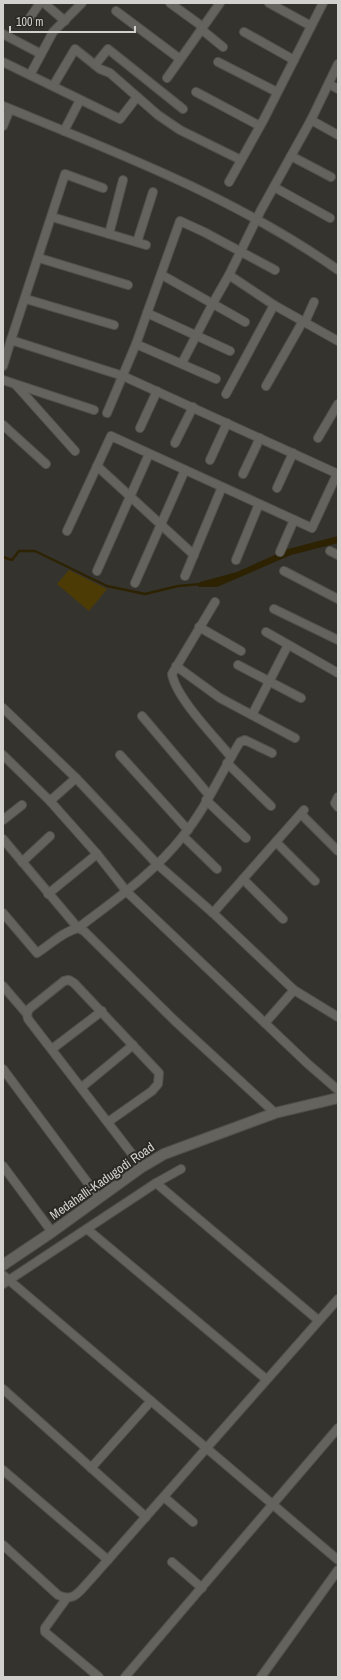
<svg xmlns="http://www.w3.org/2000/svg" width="341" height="1680" font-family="'Archivo Narrow',sans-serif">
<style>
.green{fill:#4c3b05}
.water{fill:#2d2202}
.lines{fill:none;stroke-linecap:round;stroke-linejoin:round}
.stream{stroke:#2d2202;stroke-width:2.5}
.minor-casing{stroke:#53514c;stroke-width:10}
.tertiary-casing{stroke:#53514c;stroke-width:12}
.minor{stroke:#65635d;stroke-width:8}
.tertiary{stroke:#65635d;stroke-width:10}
.labels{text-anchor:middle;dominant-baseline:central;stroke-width:4;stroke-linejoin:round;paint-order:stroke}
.street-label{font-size:13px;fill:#d3d1ce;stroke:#2b2923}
</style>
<rect width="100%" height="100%" fill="#35332d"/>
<!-- green -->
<polygon class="green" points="69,570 107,589 89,611 57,584"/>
<!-- water -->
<polygon class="water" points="338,536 338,543 291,555 217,587 198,587 200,582 237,572 288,549"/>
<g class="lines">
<!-- stream -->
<polyline class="stream" points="3,557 12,560 19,551 35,551 107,586 145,594 178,586 202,584"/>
<!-- minor casing -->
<g class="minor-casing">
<g id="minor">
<polyline points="44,3 65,21"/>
<polyline points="170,3 203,27"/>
<polyline points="269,3 311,26"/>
<polyline points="116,11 180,59"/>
<polyline points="29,19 40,3"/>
<polyline points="201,29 223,47"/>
<polyline points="244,32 294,60"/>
<polyline points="3,34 41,54"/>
<polyline points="3,62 120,119 137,97"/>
<polyline points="218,62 277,92"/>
<polyline points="95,65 108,49 183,109"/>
<polyline points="30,75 53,32 82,3"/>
<polyline points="167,78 220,3"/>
<polyline points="329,84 338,89"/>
<polyline points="53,86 75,49 100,69 110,73 158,115 180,130 241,160"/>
<polyline points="196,92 260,126"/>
<path d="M3,106C118,153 236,198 338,270"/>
<polyline points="311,120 338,135"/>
<polyline points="3,126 10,109"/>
<polyline points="64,131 80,100"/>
<polyline points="291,156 331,177"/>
<polyline points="229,182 264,119 323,3"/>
<polyline points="274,187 330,218"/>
<polyline points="52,217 146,245"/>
<polyline points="109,234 123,180"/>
<polyline points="137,242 153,192"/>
<polyline points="39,258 128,285"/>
<polyline points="162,275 245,322"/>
<polyline points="229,275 274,305 338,341"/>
<polyline points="26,299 114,325"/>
<polyline points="147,313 230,351"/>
<polyline points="305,322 314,302"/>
<polyline points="11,340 65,174 103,188"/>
<polyline points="136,344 216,379"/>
<polyline points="182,363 213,303 229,275 261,210 311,120 338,64"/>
<polyline points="3,366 11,340 123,376 338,474"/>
<polyline points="3,380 94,410"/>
<polyline points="16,385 75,451"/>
<polyline points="266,386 303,321"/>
<polyline points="226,394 274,305"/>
<polyline points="107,413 136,344 180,221 204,232 275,270"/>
<polyline points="3,425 46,464"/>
<polyline points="140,428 157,391"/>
<polyline points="318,438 338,404"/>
<polyline points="175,443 193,407"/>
<polyline points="210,460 227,423"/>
<polyline points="97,466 194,555"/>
<polyline points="243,474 260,438"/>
<polyline points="277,488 293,453"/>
<polyline points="67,531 111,436 312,528 337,474"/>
<polyline points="330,551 338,555"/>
<polyline points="280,552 294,520"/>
<polyline points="236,560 259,504"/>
<polyline points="97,571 149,454"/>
<polyline points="284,571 338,599"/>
<polyline points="185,576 222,487"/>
<polyline points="135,583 185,470"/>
<path d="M215,602L172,674C176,698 215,737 231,757"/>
<polyline points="274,609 338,640"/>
<polyline points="199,627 241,651"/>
<polyline points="266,632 338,673"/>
<polyline points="238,665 301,698"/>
<polyline points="176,666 220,698 295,738"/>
<polyline points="3,708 76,778 157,864 213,913 294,990 338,1017"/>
<polyline points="252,715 288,645"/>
<polyline points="142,716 209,795"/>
<polyline points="3,755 50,801 97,854 127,892 308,1064 338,1090"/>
<polyline points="120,755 188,830"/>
<polyline points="227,763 271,806"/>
<polyline points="338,797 335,803 338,807"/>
<polyline points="206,800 246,838"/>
<polyline points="50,801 76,778"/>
<polyline points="301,814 338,851"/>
<polyline points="3,820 22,805"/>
<polyline points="183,836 217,869"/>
<polyline points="3,839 78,928 84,931 175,1021 275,1113"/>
<polyline points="276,842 315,881"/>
<polyline points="22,862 50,836"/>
<polyline points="243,879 283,919"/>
<polyline points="48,894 97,854"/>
<path d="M3,913L37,953C50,945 62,932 78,928C115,900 154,873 183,836C206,808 221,773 240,742L245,740L272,753"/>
<polyline points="213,913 304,810"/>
<polyline points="3,986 27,1014"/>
<polyline points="265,1023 294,990"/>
<polyline points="52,1049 102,1011"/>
<polyline points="3,1069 99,1198"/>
<polyline points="82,1087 133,1045"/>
<polyline points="108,1122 152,1091 158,1084 159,1073 74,983 69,980 64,981 29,1009 27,1014 28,1019 142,1167"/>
<polyline points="3,1166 52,1232"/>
<polyline points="156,1183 318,1320"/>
<polyline points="87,1229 266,1379"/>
<polyline points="3,1275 338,1560"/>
<polyline points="3,1284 156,1183 181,1169"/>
<polyline points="3,1389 146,1517"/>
<polyline points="91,1468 151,1401"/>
<polyline points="3,1470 108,1560"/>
<polyline points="164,1497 193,1522"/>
<path d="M3,1545L58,1595C75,1603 80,1590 91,1579L338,1299"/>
<polyline points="172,1562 202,1588"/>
<polyline points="66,1599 45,1628 45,1632 99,1677"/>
<polyline points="125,1677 338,1428"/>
<polyline points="261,1677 338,1570"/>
</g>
</g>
<!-- tertiary casing -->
<g class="tertiary-casing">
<polyline id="tertiary" points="3,1265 52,1232 142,1167 164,1154 275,1113 338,1098"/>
</g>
<!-- minor -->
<use href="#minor" class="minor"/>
<!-- tertiary -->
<use href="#tertiary" class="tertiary"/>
</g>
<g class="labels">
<!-- street labels -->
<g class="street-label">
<text transform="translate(102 1181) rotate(-35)">Medahalli-Kadugodi Road</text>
</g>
</g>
<!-- border -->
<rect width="341" height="1680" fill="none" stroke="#d3d1ce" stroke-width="8"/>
<!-- scale -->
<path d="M10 26v6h125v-6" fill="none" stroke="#d3d1ce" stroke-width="2"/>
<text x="16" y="26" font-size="12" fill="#d3d1ce" stroke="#2b2923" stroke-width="3" paint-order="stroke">100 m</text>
</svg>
